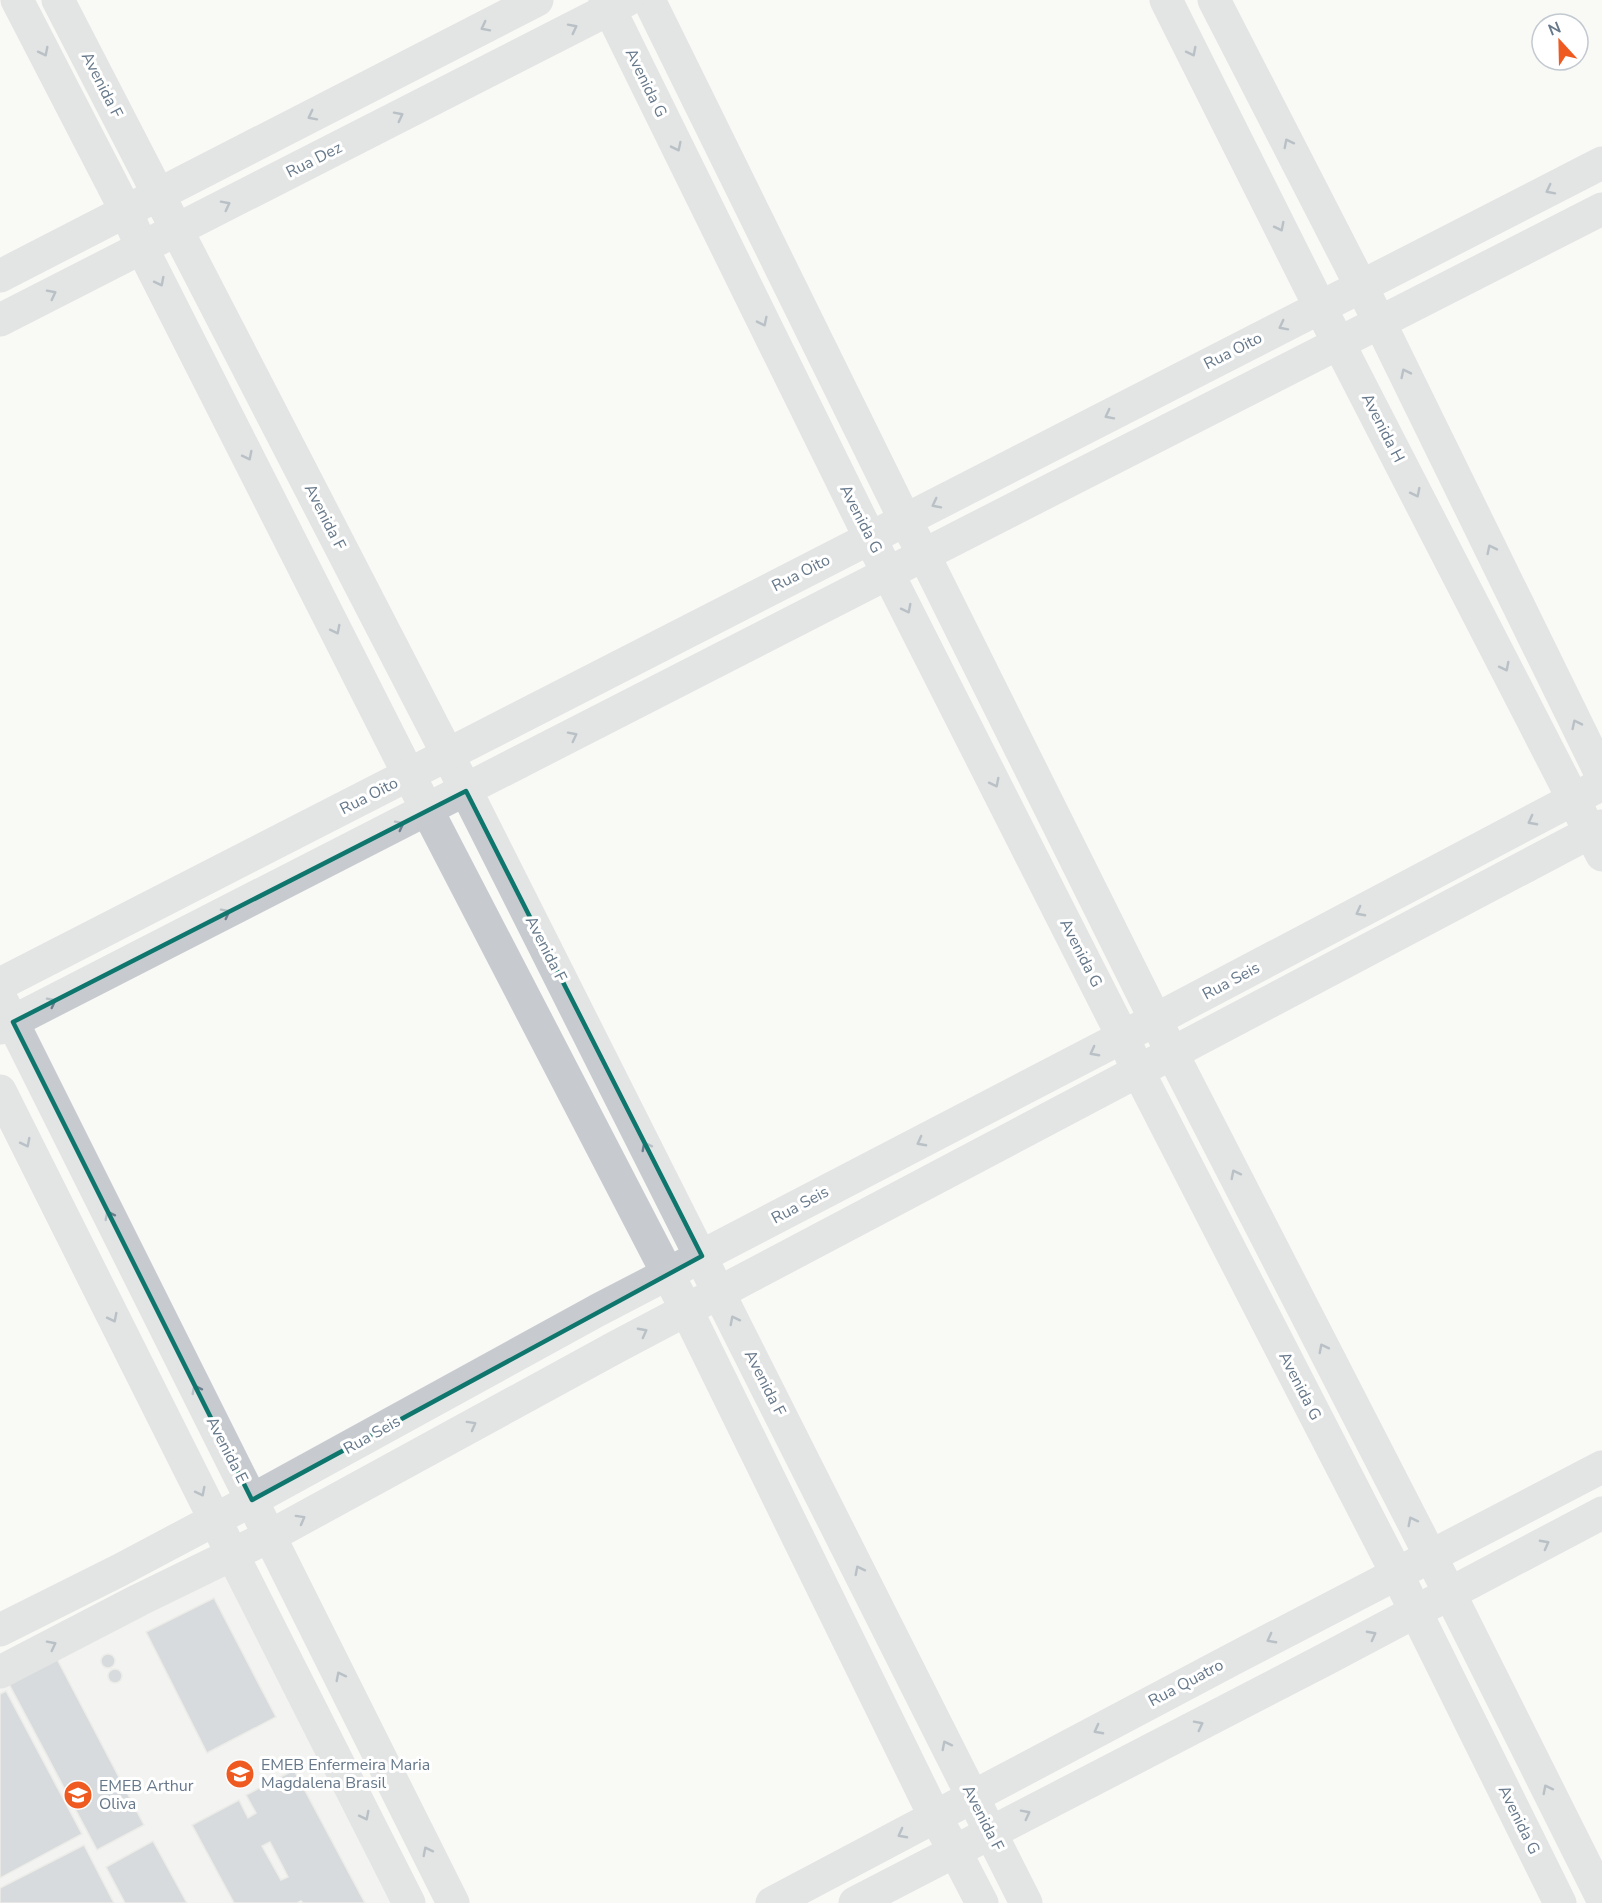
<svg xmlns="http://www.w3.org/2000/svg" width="1602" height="1903" font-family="'Nunito Sans',sans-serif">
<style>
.built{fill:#eaebea}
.building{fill:#afb7be;stroke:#dbdbd9;stroke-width:1.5;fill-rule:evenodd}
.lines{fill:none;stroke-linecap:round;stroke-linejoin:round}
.minor{stroke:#c7cbcf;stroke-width:33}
.oneway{stroke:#6b7c8d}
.marked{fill:none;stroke:#0f766e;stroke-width:4.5;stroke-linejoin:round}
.labels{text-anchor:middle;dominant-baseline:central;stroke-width:6;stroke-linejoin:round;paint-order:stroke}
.street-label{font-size:16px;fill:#66788a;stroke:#fff}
.poi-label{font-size:16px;fill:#66788a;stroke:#fff;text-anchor:start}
</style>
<rect width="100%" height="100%" fill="#f9f9f6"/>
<!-- built -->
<polygon class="built" points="229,1568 401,1903 0,1903 0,1686"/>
<!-- building -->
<g class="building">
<polygon points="214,1598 276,1717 207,1753 146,1632"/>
<circle cx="108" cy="1661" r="7"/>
<polygon points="57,1659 144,1825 97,1850 9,1684"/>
<circle cx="115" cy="1676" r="7"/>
<polygon points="6,1691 82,1834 0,1878 0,1694"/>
<path d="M294,1770L365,1903H303L301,1901L297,1903H234L192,1825L239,1800L248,1818L256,1813L246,1795ZM270,1842L288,1877L281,1880L262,1846Z"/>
<polygon points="153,1841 187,1903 125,1903 106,1867"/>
<polygon points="84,1845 114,1903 0,1903 0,1888"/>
</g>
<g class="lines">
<!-- minor -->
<g class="minor">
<polyline points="17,0 126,211 142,248 409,775 686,1309 935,1817 955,1851 982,1903"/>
<polyline points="58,0 448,755 1026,1903"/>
<polyline points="605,0 870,538 1123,1037 1138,1071 1397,1574 1560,1903"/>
<polyline points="649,0 905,520 924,555 1172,1053 1450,1594 1602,1898"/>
<polyline points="1166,0 1320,307 1602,855"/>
<polyline points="1214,0 1380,323 1602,776"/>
<polyline points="0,276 537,0"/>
<polyline points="0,320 627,0"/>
<polyline points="0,984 1602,163"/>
<polyline points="3,1003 453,1903"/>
<polyline points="0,1028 1033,499 1602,209"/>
<polyline points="0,1091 215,1520 409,1903"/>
<polyline points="0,1630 120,1570 252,1500 598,1310 1157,1019 1602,784"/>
<polyline points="0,1672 139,1600 270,1536 616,1347 1602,826"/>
<polyline points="772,1903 1233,1659 1602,1467"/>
<polyline points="855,1903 1326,1659 1602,1513"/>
</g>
</g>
<!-- one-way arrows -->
<defs><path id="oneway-chevron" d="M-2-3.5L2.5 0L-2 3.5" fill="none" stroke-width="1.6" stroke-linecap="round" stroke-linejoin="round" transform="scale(1.5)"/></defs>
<g class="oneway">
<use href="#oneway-chevron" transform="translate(485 27) rotate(153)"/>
<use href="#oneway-chevron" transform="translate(573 28) rotate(-27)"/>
<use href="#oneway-chevron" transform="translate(44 52) rotate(63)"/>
<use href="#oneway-chevron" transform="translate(1192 52) rotate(63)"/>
<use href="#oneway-chevron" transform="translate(312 116) rotate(153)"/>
<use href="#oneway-chevron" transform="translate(399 116) rotate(-27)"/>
<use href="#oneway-chevron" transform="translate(1288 143) rotate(-117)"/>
<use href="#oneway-chevron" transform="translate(677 147) rotate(64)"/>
<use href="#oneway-chevron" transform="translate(1550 190) rotate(153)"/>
<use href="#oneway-chevron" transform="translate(226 205) rotate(-27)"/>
<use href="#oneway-chevron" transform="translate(1280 227) rotate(63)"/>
<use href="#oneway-chevron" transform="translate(160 282) rotate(63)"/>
<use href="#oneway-chevron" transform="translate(52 294) rotate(-27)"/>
<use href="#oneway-chevron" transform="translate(763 322) rotate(64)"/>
<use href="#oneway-chevron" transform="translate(1283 326) rotate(153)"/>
<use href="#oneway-chevron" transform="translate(1405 373) rotate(-116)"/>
<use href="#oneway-chevron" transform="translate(1109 415) rotate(153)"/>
<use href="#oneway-chevron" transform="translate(248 456) rotate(63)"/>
<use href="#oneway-chevron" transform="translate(1416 493) rotate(63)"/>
<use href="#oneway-chevron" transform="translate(936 504) rotate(153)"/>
<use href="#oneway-chevron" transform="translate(1491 549) rotate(-116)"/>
<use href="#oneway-chevron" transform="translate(907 609) rotate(63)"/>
<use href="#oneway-chevron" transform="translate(336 630) rotate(63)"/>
<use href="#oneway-chevron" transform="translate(1505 667) rotate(63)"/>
<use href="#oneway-chevron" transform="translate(1576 724) rotate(-116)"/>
<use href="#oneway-chevron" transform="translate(573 736) rotate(-27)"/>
<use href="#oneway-chevron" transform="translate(995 783) rotate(63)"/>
<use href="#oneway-chevron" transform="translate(1532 821) rotate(152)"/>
<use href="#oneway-chevron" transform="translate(400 825) rotate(-27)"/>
<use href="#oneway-chevron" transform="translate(1360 912) rotate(152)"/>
<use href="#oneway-chevron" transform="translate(226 913) rotate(-27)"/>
<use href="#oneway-chevron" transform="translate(52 1002) rotate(-27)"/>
<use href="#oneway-chevron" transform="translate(1094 1052) rotate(152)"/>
<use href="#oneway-chevron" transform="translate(921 1142) rotate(152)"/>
<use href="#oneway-chevron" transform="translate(26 1143) rotate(63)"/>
<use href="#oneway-chevron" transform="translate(646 1146) rotate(-117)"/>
<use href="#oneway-chevron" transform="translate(1235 1174) rotate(-117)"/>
<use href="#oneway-chevron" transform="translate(109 1215) rotate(-117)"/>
<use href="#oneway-chevron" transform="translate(113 1318) rotate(63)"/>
<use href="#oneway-chevron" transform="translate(734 1320) rotate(-117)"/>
<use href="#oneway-chevron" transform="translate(643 1332) rotate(-28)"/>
<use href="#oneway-chevron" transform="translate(1323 1348) rotate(-117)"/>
<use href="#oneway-chevron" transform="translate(196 1389) rotate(-117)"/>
<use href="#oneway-chevron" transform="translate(472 1425) rotate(-29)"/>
<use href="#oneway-chevron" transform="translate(201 1492) rotate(63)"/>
<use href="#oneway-chevron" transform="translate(301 1519) rotate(-29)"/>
<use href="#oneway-chevron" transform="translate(1412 1521) rotate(-117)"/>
<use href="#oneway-chevron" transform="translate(1545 1544) rotate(-28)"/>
<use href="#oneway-chevron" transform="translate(859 1570) rotate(-117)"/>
<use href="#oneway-chevron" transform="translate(1372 1635) rotate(-28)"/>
<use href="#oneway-chevron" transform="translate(1271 1639) rotate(152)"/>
<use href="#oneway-chevron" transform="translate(52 1645) rotate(-27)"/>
<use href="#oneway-chevron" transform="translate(340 1676) rotate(-117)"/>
<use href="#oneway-chevron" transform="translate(1199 1725) rotate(-27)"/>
<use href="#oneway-chevron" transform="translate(1098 1730) rotate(152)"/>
<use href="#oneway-chevron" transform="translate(946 1745) rotate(-117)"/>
<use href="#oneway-chevron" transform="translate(1547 1789) rotate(-117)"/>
<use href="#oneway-chevron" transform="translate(1026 1814) rotate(-27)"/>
<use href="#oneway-chevron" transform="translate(365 1816) rotate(63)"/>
<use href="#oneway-chevron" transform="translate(902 1834) rotate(152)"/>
<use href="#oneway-chevron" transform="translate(427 1851) rotate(-117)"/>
</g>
<!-- marked area -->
<path d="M0 0H1602V1903H0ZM466,791L702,1256L252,1500L13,1022Z" fill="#f9f9f6" fill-opacity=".55" fill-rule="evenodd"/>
<path class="marked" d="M466,791L702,1256L252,1500L13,1022Z"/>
<!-- icons -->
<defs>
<g id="school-disc" transform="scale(1.5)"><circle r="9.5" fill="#ef5a21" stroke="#fff"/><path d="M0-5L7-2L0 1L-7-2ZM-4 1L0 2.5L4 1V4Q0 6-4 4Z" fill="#fff"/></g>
</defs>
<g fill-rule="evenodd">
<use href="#school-disc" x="240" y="1774"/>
<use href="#school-disc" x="78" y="1795"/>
</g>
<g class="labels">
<!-- street labels -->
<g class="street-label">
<text transform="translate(646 83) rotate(64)">Avenida G</text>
<text transform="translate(102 85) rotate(63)">Avenida F</text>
<text transform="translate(314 160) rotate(-27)">Rua Dez</text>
<text transform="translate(1233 351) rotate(-27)">Rua Oito</text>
<text transform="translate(1383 428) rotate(63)">Avenida H</text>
<text transform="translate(325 517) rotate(63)">Avenida F</text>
<text transform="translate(861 519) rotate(63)">Avenida G</text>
<text transform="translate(801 573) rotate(-27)">Rua Oito</text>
<text transform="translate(369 796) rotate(-27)">Rua Oito</text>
<text transform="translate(546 949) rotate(63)">Avenida F</text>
<text transform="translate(1081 953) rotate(63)">Avenida G</text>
<text transform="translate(1231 981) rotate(-28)">Rua Seis</text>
<text transform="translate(800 1205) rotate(-28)">Rua Seis</text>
<text transform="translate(765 1383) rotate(63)">Avenida F</text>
<text transform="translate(1300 1386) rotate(63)">Avenida G</text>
<text transform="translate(372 1435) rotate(-29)">Rua Seis</text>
<text transform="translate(227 1450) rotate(63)">Avenida E</text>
<text transform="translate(1186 1683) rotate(-28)">Rua Quatro</text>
<text transform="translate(983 1818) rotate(63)">Avenida F</text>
<text transform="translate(1519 1820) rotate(64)">Avenida G</text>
</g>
<!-- poi labels -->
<g class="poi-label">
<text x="261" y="1765">EMEB Enfermeira Maria<tspan x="261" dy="18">Magdalena Brasil</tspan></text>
<text x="99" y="1786">EMEB Arthur<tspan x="99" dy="18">Oliva</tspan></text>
</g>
</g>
<!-- north arrow -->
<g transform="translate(1560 42) rotate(338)"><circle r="28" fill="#ffffff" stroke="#c2c9d0" stroke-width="1.5"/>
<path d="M0-4.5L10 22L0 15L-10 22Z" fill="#ef5a21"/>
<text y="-9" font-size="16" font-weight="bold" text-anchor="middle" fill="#66788a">N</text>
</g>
</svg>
